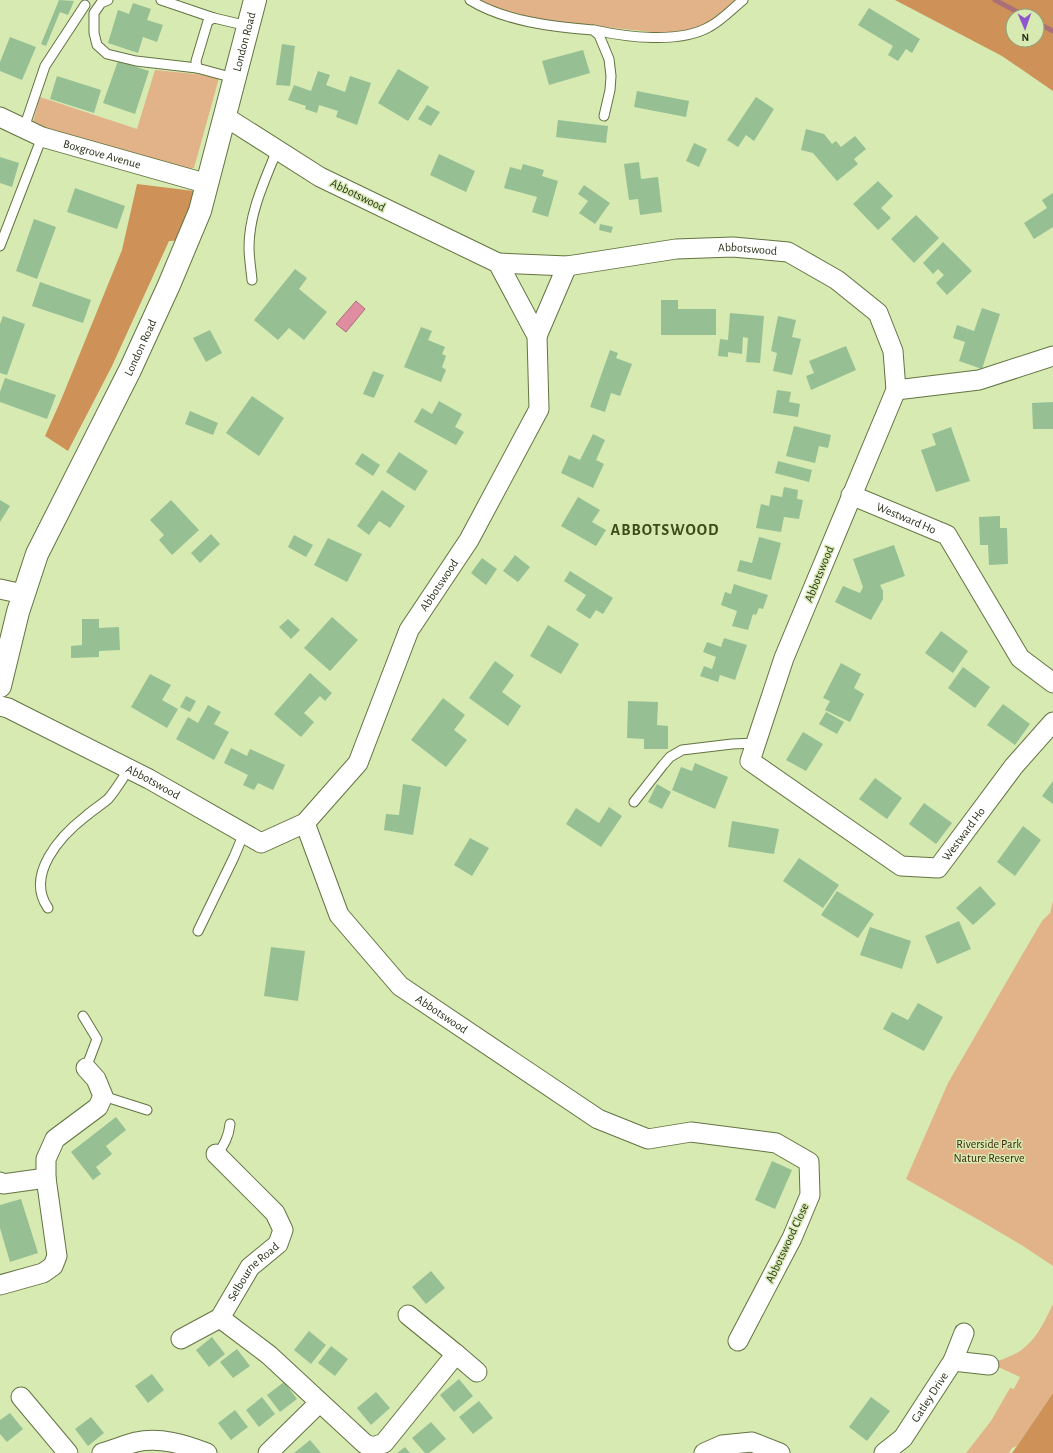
<svg xmlns="http://www.w3.org/2000/svg" width="1053" height="1453" font-family="'Alegreya Sans',sans-serif">
<style>
.green{fill:#e2b389}
.forest{fill:#ce9157;fill-rule:evenodd}
.water{fill:#e08ca1;stroke:#a97078}
.lines{fill:none;stroke-linecap:round;stroke-linejoin:round}
.stream{stroke:#a97078;stroke-width:5}
.building{fill:#96c094}
.service-casing{stroke:#637441;stroke-width:11}
.minor-casing{stroke:#637441;stroke-width:21}
.primary-casing{stroke:#637441;stroke-width:24}
.service{stroke:#fff;stroke-width:9}
.minor{stroke:#fff;stroke-width:19}
.primary{stroke:#fff;stroke-width:22}
.labels{text-anchor:middle;dominant-baseline:central;stroke-width:3;stroke-linejoin:round;paint-order:stroke}
.street-label{font-size:12px;fill:#29301a;stroke:#d6eab2}
.park-label{font-size:12px;fill:#3f260c;stroke:#d6eab2}
.district-label{font-size:16px;font-weight:bold;letter-spacing:1px;fill:#3c4b18;stroke:#d6eab2}
</style>
<rect width="100%" height="100%" fill="#d6eab2"/>
<!-- green -->
<g class="green">
<polygon points="478,0 746,0 724,21 685,32 662,33 538,20 515,15 491,7"/>
<polygon points="155,70 206,75 219,78 194,168 186,169 32,125 40,97 137,129"/>
<polygon points="1053,901 1053,1266 1023,1246 979,1220 906,1179 948,1083 1025,950 1042,921 1050,913"/>
<path d="M1053,1304V1393L1017,1446L1012,1448L1009,1453H966L991,1421L1010,1388L1014,1389L1020,1377L996,1366V1360C1000,1361 1004,1359 1008,1357C1032,1349 1043,1325 1053,1304Z"/>
</g>
<!-- forest -->
<g class="forest">
<path d="M895,0H1053V91L1002,56ZM1013,16H1037V40H1013Z"/>
<polygon points="137,184 194,191 189,240 169,241 112,366 68,451 45,436 61,400 122,250"/>
<polygon points="1053,1393 1053,1453 1012,1453 1017,1446"/>
</g>
<!-- water -->
<polygon class="water" points="356,301 365,309 346,332 336,324"/>
<g class="lines">
<!-- stream -->
<g class="stream">
<polyline points="995,0 1025,16"/>
<polyline points="1037,23 1053,31"/>
</g>
</g>
<!-- building -->
<g class="building">
<polygon points="59,0 74,1 68,15 60,12 46,46 41,44"/>
<polygon points="133,3 151,9 147,20 163,25 157,42 143,37 138,53 108,43 118,10 129,14"/>
<polygon points="869,8 920,39 912,53 906,49 898,61 888,55 893,46 858,25"/>
<polygon points="10,37 36,47 22,80 0,71 0,62"/>
<polygon points="282,44 295,46 290,86 276,85"/>
<polygon points="583,50 590,73 549,85 542,61"/>
<polygon points="118,61 149,71 135,114 103,103"/>
<polygon points="398,69 429,87 408,121 378,103"/>
<polygon points="318,71 330,75 326,85 345,92 350,76 371,83 357,125 336,117 338,111 319,105 317,113 305,109 306,106 288,100 294,85 311,91"/>
<polygon points="57,76 101,90 94,113 50,99"/>
<polygon points="637,91 689,101 686,117 634,107"/>
<polygon points="756,97 774,109 754,141 746,135 738,147 727,140"/>
<polygon points="427,105 440,112 431,126 418,119"/>
<polygon points="558,120 608,126 606,143 556,137"/>
<polygon points="806,129 824,134 832,144 836,141 841,147 855,136 866,149 854,159 858,164 837,181 813,153 801,150"/>
<polygon points="694,143 707,149 699,167 686,161"/>
<polygon points="439,154 475,171 466,192 430,175"/>
<polygon points="0,157 19,163 12,187 0,183"/>
<polygon points="639,162 641,179 658,177 662,212 640,215 638,199 629,200 624,164"/>
<polygon points="523,164 544,170 542,176 558,181 548,217 532,212 537,197 504,188 510,167 521,170"/>
<polygon points="878,181 893,196 881,208 891,218 878,230 853,204"/>
<polygon points="584,185 610,203 595,224 579,213 588,201 578,194"/>
<polygon points="75,188 125,206 117,229 67,212"/>
<polygon points="1053,193 1053,227 1034,239 1024,223 1047,208 1042,200"/>
<polygon points="916,215 939,238 914,263 891,239"/>
<polygon points="34,219 56,227 37,279 16,271"/>
<polygon points="600,224 613,227 611,233 599,230"/>
<polygon points="943,242 972,271 947,295 936,283 944,275 938,269 933,274 923,263"/>
<polygon points="295,269 307,278 299,289 327,312 304,340 289,328 278,340 254,320"/>
<polygon points="40,282 91,300 83,323 32,306"/>
<polygon points="661,300 678,300 678,309 716,309 716,335 661,335"/>
<polygon points="982,308 1000,314 982,369 959,361 965,342 953,338 957,325 974,331"/>
<polygon points="730,313 764,316 760,363 746,362 748,338 743,337 742,354 728,352 728,357 718,356 720,339 728,340"/>
<polygon points="3,316 25,324 7,375 0,373 0,324"/>
<polygon points="778,316 796,320 792,337 801,339 792,375 773,371 777,353 771,351"/>
<polygon points="421,327 432,331 428,340 445,347 442,354 446,356 442,367 446,370 441,382 404,367"/>
<polygon points="210,330 222,353 206,362 193,338"/>
<polygon points="846,346 856,370 811,390 806,376 814,373 809,361"/>
<polygon points="610,350 618,353 616,358 632,364 620,396 611,393 605,412 590,407"/>
<polygon points="373,371 384,375 374,398 363,394"/>
<polygon points="5,378 56,395 47,419 0,402 0,392"/>
<polygon points="777,390 791,392 789,402 800,404 798,417 773,413"/>
<polygon points="252,396 284,418 259,456 226,433"/>
<polygon points="439,401 462,414 455,427 464,432 456,445 414,422 422,408 432,414"/>
<polygon points="1053,402 1053,429 1033,429 1032,403"/>
<polygon points="190,411 218,423 213,435 185,424"/>
<polygon points="794,426 831,435 828,448 819,446 815,463 786,456"/>
<polygon points="951,427 970,481 936,492 921,450 936,445 932,434"/>
<polygon points="593,434 605,440 596,460 604,464 593,488 561,473 569,455 580,460"/>
<polygon points="399,452 428,471 415,491 386,472"/>
<polygon points="362,453 380,465 373,476 355,464"/>
<polygon points="778,461 812,470 809,482 775,473"/>
<polygon points="784,487 798,490 797,499 803,500 799,519 784,517 781,532 756,528 761,504 769,506 771,495 782,497"/>
<polygon points="382,490 405,506 390,528 379,521 369,535 357,526"/>
<polygon points="578,497 600,510 592,522 606,530 596,546 561,526"/>
<polygon points="0,500 10,506 0,522"/>
<polygon points="171,500 199,530 172,555 159,540 164,535 150,520"/>
<polygon points="1000,516 1000,528 1007,528 1008,564 989,565 988,545 980,545 979,517"/>
<polygon points="211,534 220,544 200,563 191,553"/>
<polygon points="294,535 313,545 306,557 288,547"/>
<polygon points="759,537 781,543 771,580 737,571 740,560 752,563"/>
<polygon points="328,538 362,554 347,582 314,565"/>
<polygon points="894,545 905,576 880,585 883,591 883,599 871,620 835,602 843,586 860,593 863,587 853,559"/>
<polygon points="515,555 530,567 518,582 503,571"/>
<polygon points="482,558 497,569 486,585 471,573"/>
<polygon points="570,571 613,598 603,614 596,610 590,619 576,610 586,595 564,581"/>
<polygon points="734,584 768,595 763,609 759,608 756,615 753,614 748,630 732,626 737,611 721,605 725,592 731,594"/>
<polygon points="332,617 358,640 330,671 304,648"/>
<polygon points="82,619 99,619 99,628 119,627 120,650 99,651 99,657 71,658 71,646 82,645"/>
<polygon points="288,619 300,630 291,639 279,627"/>
<polygon points="548,625 579,644 561,674 530,656"/>
<polygon points="941,631 968,651 953,673 925,653"/>
<polygon points="724,638 747,645 735,680 720,675 718,682 700,676 704,666 712,669 716,657 703,652 707,642 721,647"/>
<polygon points="495,661 514,675 502,692 521,706 508,726 469,698"/>
<polygon points="841,663 861,674 854,688 864,694 850,722 825,710 830,701 823,698"/>
<polygon points="963,667 990,687 975,708 948,688"/>
<polygon points="310,673 332,693 325,701 320,696 304,713 314,722 301,737 274,714"/>
<polygon points="150,674 171,685 162,700 178,709 167,728 131,707"/>
<polygon points="186,696 196,701 190,712 180,707"/>
<polygon points="443,698 465,715 454,730 467,740 446,767 411,740"/>
<polygon points="628,701 658,702 657,725 668,726 668,749 644,749 644,739 627,738"/>
<polygon points="1003,704 1030,724 1015,745 987,725"/>
<polygon points="208,705 221,712 214,724 229,732 214,760 176,739 188,717 198,723"/>
<polygon points="826,712 844,722 837,734 819,724"/>
<polygon points="803,732 823,744 806,771 786,760"/>
<polygon points="231,748 247,756 250,749 285,765 273,790 258,783 254,790 243,785 248,775 224,763"/>
<polygon points="695,763 728,777 715,809 672,790 681,767 692,771"/>
<polygon points="875,778 902,798 887,819 859,799"/>
<polygon points="1053,781 1053,804 1042,796"/>
<polygon points="403,784 421,787 413,835 384,830 386,814 399,815"/>
<polygon points="657,784 671,792 662,809 648,802"/>
<polygon points="924,803 952,823 936,844 909,824"/>
<polygon points="609,807 622,816 601,847 566,824 576,808 599,823"/>
<polygon points="732,821 779,829 774,854 728,847"/>
<polygon points="1023,826 1041,840 1015,876 997,862"/>
<polygon points="470,838 489,848 472,876 454,865"/>
<polygon points="799,858 839,885 823,908 783,881"/>
<polygon points="980,886 996,904 973,925 956,908"/>
<polygon points="837,891 874,914 858,938 821,915"/>
<polygon points="959,921 971,949 937,964 925,936"/>
<polygon points="870,927 911,941 902,969 860,955"/>
<polygon points="271,947 305,951 298,1001 264,996"/>
<polygon points="918,1003 943,1017 924,1051 883,1029 892,1012 908,1020"/>
<polygon points="116,1117 126,1130 106,1146 112,1154 96,1167 101,1174 93,1180 71,1152"/>
<polygon points="772,1161 792,1170 775,1209 755,1200"/>
<polygon points="21,1199 38,1253 10,1262 0,1228 0,1205"/>
<polygon points="431,1271 445,1288 426,1304 412,1287"/>
<polygon points="309,1331 326,1345 311,1364 294,1350"/>
<polygon points="212,1337 225,1354 209,1367 196,1350"/>
<polygon points="331,1346 348,1359 335,1376 318,1363"/>
<polygon points="237,1349 250,1366 233,1378 220,1362"/>
<polygon points="152,1374 164,1390 148,1403 135,1386"/>
<polygon points="459,1379 473,1396 454,1412 440,1395"/>
<polygon points="284,1382 297,1399 280,1412 267,1395"/>
<polygon points="376,1392 390,1408 371,1425 357,1408"/>
<polygon points="262,1397 275,1414 259,1427 246,1410"/>
<polygon points="871,1397 890,1411 867,1441 849,1427"/>
<polygon points="479,1401 493,1418 473,1434 459,1417"/>
<polygon points="235,1410 248,1427 231,1440 218,1423"/>
<polygon points="10,1413 23,1429 7,1442 0,1434 0,1420"/>
<polygon points="91,1417 104,1433 88,1446 75,1429"/>
<polygon points="431,1422 446,1439 429,1453 425,1453 412,1438"/>
<polygon points="310,1440 321,1453 294,1453"/>
<polygon points="405,1447 410,1453 397,1453"/>
</g>
<g class="lines">
<!-- service casing -->
<g class="service-casing">
<g id="service">
<polyline points="108,0 101,3 94,13 94,33 97,45 107,54 136,61 197,68"/>
<polyline points="161,0 214,18"/>
<path d="M470,0C504,21 553,27 593,30L599,35L609,59L611,76L610,90L604,116"/>
<path d="M594,30C626,37 679,44 709,27C721,21 732,9 743,0"/>
<polyline points="234,78 197,68 196,61 208,21 214,18 248,26"/>
<polyline points="24,128 45,66 85,5"/>
<polyline points="0,246 42,137"/>
<path d="M252,280C251,269 249,258 249,247C249,213 265,180 277,150"/>
<polyline points="634,802 663,765 670,757 682,750 732,744 756,743"/>
<path d="M48,908C25,875 60,836 86,816C93,810 101,805 108,799C116,790 122,779 129,769"/>
<polyline points="198,931 234,857 244,833"/>
<polyline points="83,1016 97,1039 86,1068"/>
<polyline points="103,1096 147,1110"/>
<path d="M216,1154C224,1147 229,1135 230,1124"/>
</g>
</g>
<!-- minor casing -->
<g class="minor-casing">
<g id="minor">
<path id="s1" d="M0,117L42,137L208,184"/>
<path id="s2" d="M498,263L567,266L676,249L733,247L788,252L837,280L878,313L893,351L896,390L784,658L750,761L901,866L938,868L1014,766L1053,722"/>
<polyline points="537,336 567,266"/>
<polyline points="896,390 979,380 1053,356"/>
<path id="s3" d="M851,495L947,535L1020,658L1053,683"/>
<polyline points="0,589 23,594"/>
<path id="s4" d="M0,706L8,708L149,779L261,843L305,823L358,763L409,630L469,540L539,409L537,336L498,263L320,177L224,116"/>
<path id="s5" d="M305,823L339,915L400,986L598,1119L648,1139L691,1132L776,1143L809,1162L810,1195L792,1238L738,1341"/>
<polyline points="0,1182 3,1184 46,1178"/>
<polyline points="0,1285 43,1273 53,1266 57,1256 46,1178 46,1159 55,1139 98,1107 103,1096 96,1079 86,1068"/>
<polyline points="220,1318 269,1355 365,1444 373,1447 384,1443 456,1354 408,1315"/>
<path id="s6" d="M181,1339L220,1318L250,1267L278,1244L283,1230L275,1213L216,1154"/>
<polyline points="456,1354 477,1372"/>
<polyline points="953,1361 989,1365"/>
<polyline points="21,1397 68,1453"/>
<path d="M102,1453C113,1450 125,1445 136,1442C160,1437 184,1444 207,1453"/>
<polyline points="268,1453 319,1403"/>
<polyline points="704,1453 722,1445 752,1442 780,1453"/>
<path id="s7" d="M884,1453L903,1438L953,1361L964,1333"/>
</g>
</g>
<!-- primary casing -->
<g class="primary-casing">
<g id="primary">
<path id="s8" d="M0,686L18,612L37,554L130,370L169,285L200,211L255,0"/>
</g>
</g>
<!-- service -->
<use href="#service" class="service"/>
<!-- minor -->
<use href="#minor" class="minor"/>
<!-- primary -->
<use href="#primary" class="primary"/>
</g>
<g class="labels">
<!-- street labels -->
<g class="street-label">
<text stroke="none"><textPath href="#s8" startOffset="692">London Road</textPath></text>
<text stroke="none"><textPath href="#s1" startOffset="109">Boxgrove Avenue</textPath></text>
<text transform="translate(358 195) rotate(26)">Abbotswood</text>
<text stroke="none"><textPath href="#s2" startOffset="251">Abbotswood</textPath></text>
<text stroke="none"><textPath href="#s8" startOffset="368">London Road</textPath></text>
<text stroke="none"><textPath href="#s3" startOffset="60">Westward Ho</textPath></text>
<text transform="translate(819 574) rotate(-68)">Abbotswood</text>
<text stroke="none"><textPath href="#s4" startOffset="620">Abbotswood</textPath></text>
<text stroke="none"><textPath href="#s4" startOffset="171">Abbotswood</textPath></text>
<text stroke="none"><textPath href="#s2" startOffset="1143">Westward Ho</textPath></text>
<text stroke="none"><textPath href="#s5" startOffset="242">Abbotswood</textPath></text>
<text transform="translate(787 1243) rotate(-65)">Abbotswood Close</text>
<text stroke="none"><textPath href="#s6" startOffset="102">Selbourne Road</textPath></text>
<text stroke="none"><textPath href="#s7" startOffset="73">Gatley Drive</textPath></text>
</g>
<!-- park labels -->
<g class="park-label">
<text x="989" y="1144">Riverside Park<tspan x="989" dy="14">Nature Reserve</tspan></text>
</g>
<!-- district labels -->
<g class="district-label">
<text x="665" y="530">ABBOTSWOOD</text>
</g>
</g>
<!-- north arrow -->
<g transform="translate(1025 28) rotate(178)"><circle r="19" fill="#d6eab2" stroke="#91a075"/>
<path d="M0-3L7 15L0 10L-7 15Z" fill="#9056cd"/>
<text y="-6" font-size="11" font-weight="bold" text-anchor="middle" fill="#29301a">N</text>
</g>
</svg>
